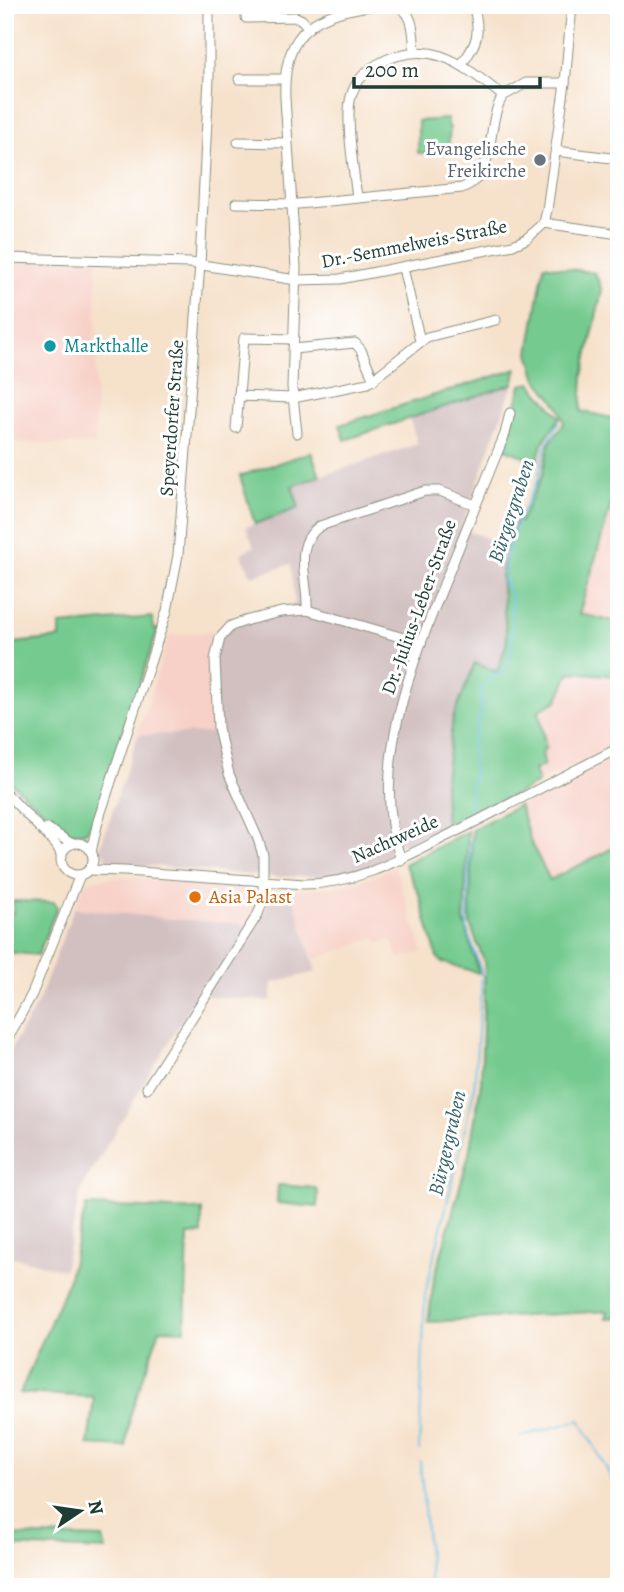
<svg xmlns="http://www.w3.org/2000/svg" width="624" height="1592" font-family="Alegreya,serif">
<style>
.built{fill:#f7d1c7}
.industrial{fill:#d2bfc0}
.green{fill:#74ca8f;stroke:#4a8462;stroke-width:2}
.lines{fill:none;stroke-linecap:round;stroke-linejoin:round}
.stream{stroke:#66bfe3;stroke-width:2}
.minor-casing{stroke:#8a8f7f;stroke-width:11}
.minor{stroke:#fff;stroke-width:9}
.worship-dot{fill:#6b7280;stroke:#fff;stroke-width:2.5}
.culture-dot{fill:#0f9aa8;stroke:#fff;stroke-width:2.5}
.food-dot{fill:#e8710a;stroke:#fff;stroke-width:2.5}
.labels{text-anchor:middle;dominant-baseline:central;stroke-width:6;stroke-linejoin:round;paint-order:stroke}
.worship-label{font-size:19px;fill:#5b616d;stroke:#fff;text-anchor:end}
.street-label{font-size:19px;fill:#1f3d34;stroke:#fff}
.culture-label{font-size:19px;fill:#0d838f;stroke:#fff;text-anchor:start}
.food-label{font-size:19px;fill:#c56008;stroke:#fff;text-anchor:start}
.water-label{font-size:21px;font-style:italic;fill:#346469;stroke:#fff}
</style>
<rect width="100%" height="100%" fill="#fff"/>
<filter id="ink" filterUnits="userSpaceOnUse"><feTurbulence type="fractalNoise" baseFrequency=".0143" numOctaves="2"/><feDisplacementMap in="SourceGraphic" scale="14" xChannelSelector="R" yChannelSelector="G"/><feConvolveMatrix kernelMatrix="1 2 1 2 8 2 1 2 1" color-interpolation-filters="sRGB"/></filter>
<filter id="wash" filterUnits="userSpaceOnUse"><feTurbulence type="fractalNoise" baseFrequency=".00686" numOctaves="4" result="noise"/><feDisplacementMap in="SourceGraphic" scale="28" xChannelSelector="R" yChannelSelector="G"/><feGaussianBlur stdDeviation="1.57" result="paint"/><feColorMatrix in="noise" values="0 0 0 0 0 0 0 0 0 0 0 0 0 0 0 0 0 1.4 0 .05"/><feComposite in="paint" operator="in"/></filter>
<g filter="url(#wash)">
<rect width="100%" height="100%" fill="#f6e1ca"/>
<!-- built -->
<g class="built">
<polygon points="5,255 97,256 95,445 5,442"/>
<polygon points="616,419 619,420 619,622 579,614 617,485"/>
<polygon points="218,631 212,649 214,734 138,735 169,636"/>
<polygon points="570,672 618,676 619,742 538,783 534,770 544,765 542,750 546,749 538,710 557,701"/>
<polygon points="619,755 619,845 550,880 532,845 519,806"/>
<polygon points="395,867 423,952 398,959 392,940 378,943 376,938 313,960 291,890 328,888 367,879"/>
<polygon points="124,877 267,891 267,907 257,925 130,915 75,908 85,884 93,880"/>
</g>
<!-- industrial -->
<g class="industrial">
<polygon points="513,384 461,529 507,545 501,576 507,643 497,672 475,663 444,787 446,830 416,846 409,846 403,842 391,847 389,855 381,862 350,872 319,876 276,877 109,862 100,848 138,735 214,733 212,649 218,631 225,624 237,619 295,604 291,564 252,576 250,573 241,553 254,547 246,527 299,508 291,486 418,444 409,418"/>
<polygon points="291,890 316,972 272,983 271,1001 197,995 81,1189 64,1270 5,1255 5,1060 39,1000 74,908 173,919 257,925 267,907 267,891"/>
</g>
<!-- green -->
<g class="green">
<polygon points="448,119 447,125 450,127 448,153 418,153 418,121"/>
<polygon points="544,265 595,273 602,290 583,376 581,411 616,419 617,485 579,614 619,622 619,671 618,676 570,672 557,701 539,710 546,749 542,750 544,765 534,770 538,783 446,830 444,787 453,718 475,663 497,672 507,642 501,576 507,545 516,520 520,522 542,476 549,444 564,423 559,407 537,379 529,353"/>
<polygon points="517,369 513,384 345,440 340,425"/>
<polygon points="531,383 560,417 542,444 537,462 505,449 521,385"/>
<polygon points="311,452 320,476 292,486 299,508 255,524 240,476"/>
<polygon points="152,617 153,629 158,629 94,820 86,832 69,832 62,828 5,777 5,644 60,638 60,625"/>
<polygon points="519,805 532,845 550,880 619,845 619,1317 606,1318 608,1311 428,1322 434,1279 469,1154 481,1083 485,972 484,961 470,924 472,829"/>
<polygon points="468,831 464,921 479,973 442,962 437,957 419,894 404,864"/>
<polygon points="13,901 54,902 57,907 38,955 5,952 5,917 13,913"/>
<polygon points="278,1185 315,1188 318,1192 317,1207 277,1203"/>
<polygon points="86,1206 202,1210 202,1234 188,1235 185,1330 160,1329 130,1416 126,1447 88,1445 94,1397 20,1393 68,1281"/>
<polygon points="5,1535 103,1538 106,1550 5,1546"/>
</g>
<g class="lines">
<!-- stream -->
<g class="stream">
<polyline points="469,808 471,792 470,785 474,779 472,744 482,708 481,690 489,680 503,671 509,661 512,645 512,599 504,580 507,551 519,518 538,479 545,447 559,422"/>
<polyline points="520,1437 580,1420 619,1492"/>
<polyline points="419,1450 425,1295 474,1091 482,974 467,928 470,841"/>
<polyline points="420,1462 431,1587"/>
</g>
</g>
</g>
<g filter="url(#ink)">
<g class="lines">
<!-- minor casing -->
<g class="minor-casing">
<g id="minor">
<path d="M397,5C415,14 413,34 415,52"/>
<polyline points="246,18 296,17 302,20 309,28"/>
<path d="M461,65C478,43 481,32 473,5"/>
<polyline points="239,79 284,79"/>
<polyline points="238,142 287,143"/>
<polyline points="556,151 619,159"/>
<path d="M357,197C354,173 346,123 350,101C353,84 364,72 378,64C430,35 463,65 503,96"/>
<path d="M236,203L298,204L462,188C500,173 484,125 503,96L526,83H565"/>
<polyline points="544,223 619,234"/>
<polyline points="5,258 190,263 296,280 340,279 513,245 526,239 539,228 544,223 547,210 565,83 572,5"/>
<polyline points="403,268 420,341"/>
<polyline points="293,349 355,343 361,350 374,380"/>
<polyline points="238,396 293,398 368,383 427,337 496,320"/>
<polyline points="236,428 244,338 293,339"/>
<path d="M297,433L292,387L296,267L285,98C282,30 317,11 379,5"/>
<path d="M307,610C309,580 291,546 320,526L425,491H440L475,505"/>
<polyline points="5,792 57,846 62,856"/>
<polyline points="47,828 72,844"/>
<circle cx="77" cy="859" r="16"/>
<polyline points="91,852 98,821 167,611 178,555 200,264 209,78 209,5"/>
<path d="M401,860C366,764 417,651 453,562C470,520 487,477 505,434L510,413"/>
<path d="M89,870L125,871L304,884C364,884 413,852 465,827C516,801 567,774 619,748"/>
<polyline points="5,1043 32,994 80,875"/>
<polyline points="147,1088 258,914 263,900 263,855 258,839 229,774 218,728 215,659 220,638 231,626 248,620 281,612 307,610 421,643"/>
</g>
</g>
<!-- minor -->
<use href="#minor" class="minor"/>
</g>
</g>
<!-- markers -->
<circle class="worship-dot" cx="540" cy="160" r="7"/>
<circle class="culture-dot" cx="50" cy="346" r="7"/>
<circle class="food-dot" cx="195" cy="897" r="7"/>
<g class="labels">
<!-- worship labels -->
<g class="worship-label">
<text x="526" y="149">Evangelische<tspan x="526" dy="22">Freikirche</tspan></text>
</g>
<!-- street labels -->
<g class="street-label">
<text transform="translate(414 244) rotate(-11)">Dr.-Semmelweis-Straße</text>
<text transform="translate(172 418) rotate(-86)">Speyerdorfer Straße</text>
<text transform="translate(419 607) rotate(-70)">Dr.-Julius-Leber-Straße</text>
<text transform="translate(395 839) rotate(-24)">Nachtweide</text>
</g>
<!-- culture labels -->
<g class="culture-label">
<text x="64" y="346">Markthalle</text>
</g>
<!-- food labels -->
<g class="food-label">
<text x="209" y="897">Asia Palast</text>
</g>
<!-- water labels -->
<g class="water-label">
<text transform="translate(511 511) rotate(-72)">Bürgergraben</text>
<text transform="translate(447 1143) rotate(-77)">Bürgergraben</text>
</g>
</g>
<!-- margin -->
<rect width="624" height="1592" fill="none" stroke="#fff" stroke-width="28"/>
<!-- north arrow -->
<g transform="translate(80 1511) rotate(77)" stroke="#ffffff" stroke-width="5" paint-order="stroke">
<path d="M0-5L12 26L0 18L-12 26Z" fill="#1f3d34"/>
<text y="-10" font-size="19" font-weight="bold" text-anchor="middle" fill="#1f3d34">N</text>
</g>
<!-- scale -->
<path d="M354 77v10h186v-10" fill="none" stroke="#1f3d34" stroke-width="3.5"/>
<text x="365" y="77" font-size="21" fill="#1f3d34" stroke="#ffffff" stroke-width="5" paint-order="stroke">200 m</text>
</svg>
